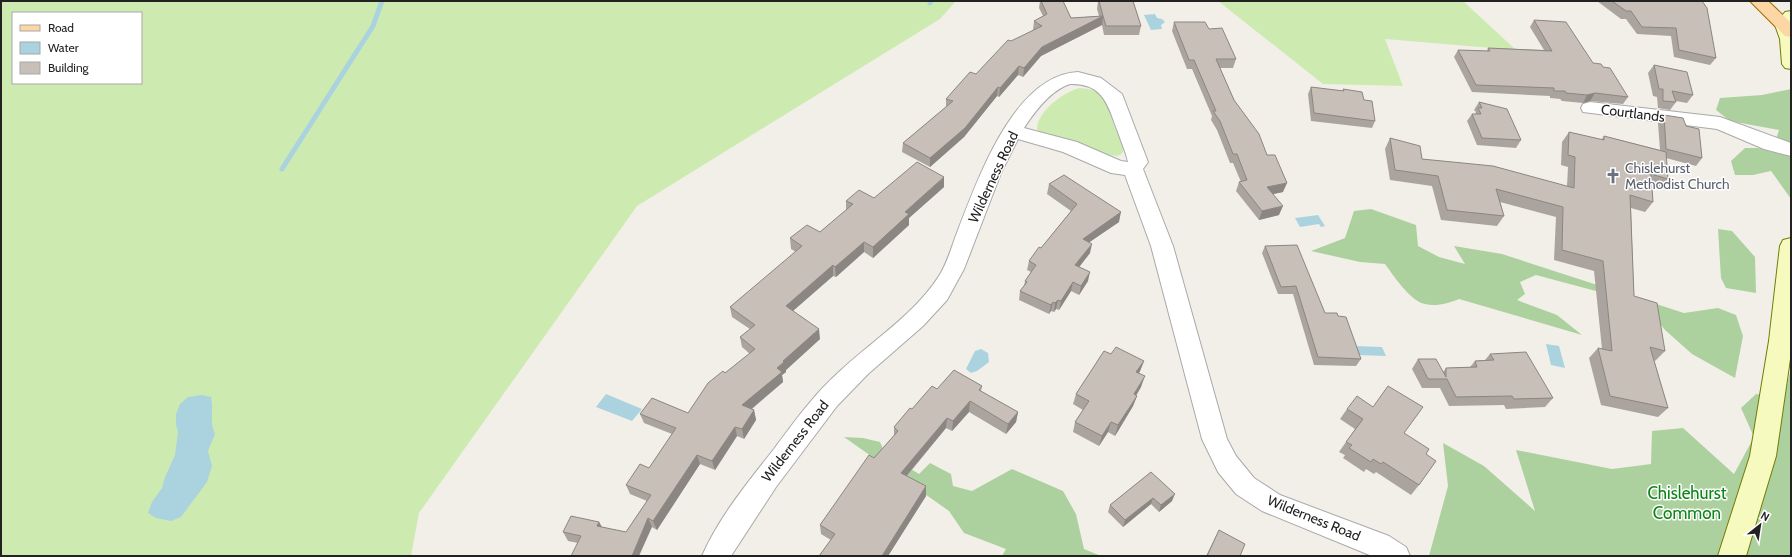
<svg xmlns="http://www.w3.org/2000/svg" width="1792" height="557" font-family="Cabin,sans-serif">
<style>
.grass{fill:#cdebb0;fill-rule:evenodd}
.forest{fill:#add19e}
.water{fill:#aad3df}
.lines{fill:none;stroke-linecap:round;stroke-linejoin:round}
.stream{stroke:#aad3df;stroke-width:5}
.minor-casing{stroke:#a9a9a9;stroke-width:2}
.secondary-casing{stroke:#707d05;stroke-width:2}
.primary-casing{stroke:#a06b00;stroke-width:2}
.minor{fill:#fff;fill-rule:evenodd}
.secondary{fill:#f7fabf;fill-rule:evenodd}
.primary{fill:#fcd6a4;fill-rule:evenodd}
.wall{fill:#aba49e}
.shaded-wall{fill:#8b8681}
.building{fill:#c7bfb8;stroke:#8b8681}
.labels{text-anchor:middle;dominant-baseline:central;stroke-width:3;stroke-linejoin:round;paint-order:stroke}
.street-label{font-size:14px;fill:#222;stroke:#fff}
.worship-label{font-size:14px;fill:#5b616d;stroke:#fff;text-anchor:start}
.near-park-label{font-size:17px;fill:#0c8416;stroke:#fff}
</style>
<rect width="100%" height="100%" fill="#f2efe9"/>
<!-- grass -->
<g class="grass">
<path d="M1,1H956L940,19L637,206L419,513L411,556H1ZM13,13H141V83H13Z"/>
<polygon points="1218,1 1463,1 1516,50 1385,39 1403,86 1323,84"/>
<path d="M1080,88C1090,89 1097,90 1105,98L1124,150C1121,157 1116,156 1109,155L1071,140L1039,132L1037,129C1037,112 1064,91 1080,88Z"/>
</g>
<!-- forest -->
<g class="forest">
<polygon points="1791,89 1791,199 1771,171 1753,175 1735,175 1731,161 1745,148 1758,148 1772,152 1779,130 1730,121 1716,110 1720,98 1762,95"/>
<path d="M1371,209L1416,225L1418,246L1439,257L1465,264L1454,246L1502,254L1684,313L1718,308L1736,315L1743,336L1735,378L1692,354L1665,330L1651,313L1622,298L1536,275L1520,282L1525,294L1517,300L1557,315L1582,335L1459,299C1449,303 1436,307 1425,304C1410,301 1394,276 1385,264L1360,262L1311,251L1345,238L1354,211Z"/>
<polygon points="1718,229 1732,231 1755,257 1756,293 1726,288 1721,278"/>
<polygon points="1791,358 1791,556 1429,556 1448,486 1443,443 1484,466 1535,511 1516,450 1612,469 1651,464 1652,431 1683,428 1734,474 1754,437 1741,408 1756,394 1784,398 1790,372"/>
<polygon points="844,437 863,438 880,442 885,453 919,474 930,463 951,474 953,486 972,491 1012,469 1063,491 1076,514 1084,549 1101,556 1002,556 1006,549 964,533 949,511"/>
</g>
<!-- water -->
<g class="water">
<polygon points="1155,14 1157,18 1162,19 1165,22 1161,25 1162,29 1151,30 1144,15"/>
<polygon points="1318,215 1325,226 1321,227 1319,224 1300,227 1295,218"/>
<polygon points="1546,344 1559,346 1565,368 1551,365"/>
<polygon points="1354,346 1382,347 1386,356 1357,355"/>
<polygon points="981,349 988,353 989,362 977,371 971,373 966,369 975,351"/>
<polygon points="606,394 642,409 632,421 596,407"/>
<path d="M202,395L211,397C214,410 209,421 215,434L208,451L212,466L207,482L181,517L171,521L156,518L148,513L152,502L162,488L165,477L175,455L178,432L176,425V414L180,404L188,397Z"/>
</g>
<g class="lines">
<!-- stream -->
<g class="stream">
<polyline points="930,3 931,1"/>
<polyline points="282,169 373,26 382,1"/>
</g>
<!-- minor casing -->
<g class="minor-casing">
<g id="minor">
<path d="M1078,72L1101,78L1122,94L1148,162L1143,169L1173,246L1227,439L1236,456L1254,478L1280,495L1389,536L1406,547L1410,556H1372L1262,511L1236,494L1218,472L1202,439L1151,246L1125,175L1111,173L1063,152L1018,139L1001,173L964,269L947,300L923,326L868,374L837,406L776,487L731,556H702C719,517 748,482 774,449C794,422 814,394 839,372C873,340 914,315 939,276C948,262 952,245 958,230C978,179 1014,75 1078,72ZM1070,84C1104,83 1108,106 1118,132C1121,142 1126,152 1128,162L1121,161L1077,142L1024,128C1035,111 1051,90 1070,84Z"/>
<polygon points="1590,102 1720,117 1791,143 1791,156 1764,149 1717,129 1583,112 1581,108 1583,104"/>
</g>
</g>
<!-- secondary casing -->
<g class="secondary-casing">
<g id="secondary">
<polygon points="1791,11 1791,69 1785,68 1782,64 1780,39 1775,25 1785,12"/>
<polygon points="1791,238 1791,352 1776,456 1746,556 1718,556 1750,456 1769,341 1780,246 1783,240"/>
</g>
</g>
<!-- primary casing -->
<g class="primary-casing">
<polygon id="primary" points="1750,1 1768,1 1791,23 1791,37 1785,36"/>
</g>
<!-- minor -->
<use href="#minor" class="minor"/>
<!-- secondary -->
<use href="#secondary" class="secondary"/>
<!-- primary -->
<use href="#primary" class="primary"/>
</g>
<!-- wall -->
<g class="wall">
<polygon points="1040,1 1063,1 1071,18 1099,16 1097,9 1098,1 1133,1 1141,26 1139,35 1104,35 1102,25 1041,56 1023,77 1018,75 999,97 997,96 964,137 930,167 902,152 903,143 946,107 946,99 976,74 1033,30 1034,21 1043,16 1039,8"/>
<polygon points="1597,1 1702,1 1716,58 1710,65 1674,57 1671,36 1637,34 1626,19 1621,19"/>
<polygon points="1534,20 1593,63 1603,67 1628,97 1623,104 1590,101 1583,103 1562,101 1560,99 1550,98 1550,96 1472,92 1454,57 1458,50 1487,51 1488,48 1544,50 1530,27"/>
<polygon points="1174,22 1209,29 1236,59 1233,68 1220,68 1234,100 1267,155 1283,192 1273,194 1279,215 1259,220 1236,191 1239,182 1241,182 1233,163 1230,163 1217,130 1211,120 1212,116 1192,69 1187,69 1172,31"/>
<polygon points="1654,65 1693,95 1687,103 1676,101 1676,102 1670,110 1658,108 1657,97 1653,96 1648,73"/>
<polygon points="1311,87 1343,91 1343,89 1364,100 1375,121 1372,128 1311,121 1308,94"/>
<polygon points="1479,102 1521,140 1516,148 1477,145 1467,121 1472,114 1475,114 1476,112 1474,110"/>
<polygon points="1664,115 1686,126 1702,158 1696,166 1666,158 1668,179 1659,189 1652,187 1653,202 1645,212 1631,208 1634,296 1665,351 1655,361 1654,360 1668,408 1658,417 1601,405 1589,358 1598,348 1602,349 1594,271 1554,260 1556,217 1500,202 1504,216 1497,226 1441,220 1432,186 1390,180 1385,149 1390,138 1422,159 1567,186 1568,167 1561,165 1562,142 1569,132 1601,140 1604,136 1660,150 1658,123"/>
<polygon points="1049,184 1119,222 1089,242 1090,253 1079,267 1088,281 1079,295 1071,291 1059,310 1056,309 1054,312 1051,311 1049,314 1019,300 1020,291 1024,286 1025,281 1031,272 1027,270 1029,261 1041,248 1071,211 1047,194"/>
<polygon points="944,187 909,218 909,225 873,258 864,252 836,277 833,276 793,311 820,339 786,370 786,372 782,375 783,382 752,409 754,410 756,420 744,439 737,436 715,470 700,464 657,530 652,527 578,543 568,541 563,532 599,522 602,527 626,532 647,501 630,494 626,485 649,468 672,434 644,423 640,414 688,413 725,373 750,354 742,347 740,337 750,329 732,317 730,307 796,252 791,249 790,238 820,232 846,210 846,201 874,198"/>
<polygon points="1265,246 1325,313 1338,316 1361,359 1356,366 1314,365 1293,294 1278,294 1262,253"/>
<polygon points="1111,354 1144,361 1140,371 1139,373 1141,387 1136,396 1137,396 1133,406 1115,436 1108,432 1099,446 1073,432 1075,422 1083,410 1073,404 1076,394"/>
<polygon points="1490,354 1553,398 1545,407 1506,409 1504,405 1449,406 1440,388 1422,388 1412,369 1418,359 1443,372 1446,368 1470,367 1475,361 1485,360"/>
<polygon points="982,386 981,391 1018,412 1016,422 1006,434 969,412 952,431 946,428 907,476 926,496 888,556 819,556 831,540 821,534 820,525 874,458 894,436 894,427 912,409 937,389"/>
<polygon points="1347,409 1426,454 1419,485 1411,495 1376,472 1374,474 1366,469 1364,472 1343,458 1345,455 1339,452 1355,429 1340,419"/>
<polygon points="1151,472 1172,501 1159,512 1151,504 1123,527 1108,512 1110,505"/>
<polygon points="1219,530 1240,556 1206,556"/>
</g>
<!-- shaded-wall -->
<g class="shaded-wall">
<polygon points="1103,16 1102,25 1041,56 1023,77 1024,68 1042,47"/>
<polygon points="1019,66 1018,75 999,97 1000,88"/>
<polygon points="998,87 997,96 964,137 930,167 930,158"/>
<polygon points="1595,93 1590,101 1583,103 1587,95"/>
<polygon points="944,177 944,187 909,218 909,225 873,258 873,247 905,212"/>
<polygon points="1287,183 1283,192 1264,196 1267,187"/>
<polygon points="1283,206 1279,215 1259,220 1262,211"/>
<polygon points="1121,212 1119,222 1081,248 1083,239"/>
<polygon points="864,242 864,252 836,277 835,267"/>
<polygon points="1092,244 1090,253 1073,275 1075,265"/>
<polygon points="833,265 833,276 787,316 786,306"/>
<polygon points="1090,272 1088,281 1079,295 1081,286"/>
<polygon points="1073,282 1071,291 1059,310 1061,301"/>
<polygon points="1058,300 1056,309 1054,312 1055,303"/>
<polygon points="1053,302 1051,311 1049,314 1051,305"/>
<polygon points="819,329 820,339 786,370 786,372 782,375 783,382 744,415 742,405 777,368 783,361"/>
<polygon points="1144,361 1140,371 1133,383 1136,372"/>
<polygon points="1145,376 1141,387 1130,405 1134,394"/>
<polygon points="1137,396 1133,406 1115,436 1118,425"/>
<polygon points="970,401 969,412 952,431 953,421"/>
<polygon points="754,410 756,420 744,439 742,429"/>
<polygon points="1018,412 1016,422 1006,434 1008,424"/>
<polygon points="947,418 946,428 901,482 901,473"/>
<polygon points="1111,422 1108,432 1099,446 1102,436"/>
<polygon points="735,427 737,436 715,470 712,461"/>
<polygon points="697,455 700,464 657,530 653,521"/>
<polygon points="926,486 926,496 888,556 882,556"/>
<polygon points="1175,494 1172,501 1159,512 1161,505"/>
<polygon points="1153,498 1151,504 1123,527 1125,520"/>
<polygon points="648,518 652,527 639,556 632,556"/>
<polygon points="599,522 604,531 597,526"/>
</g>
<!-- building -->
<g class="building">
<polygon points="1041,1 1063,1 1071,18 1103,16 1099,1 1133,1 1141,26 1106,26 1103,16 1042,47 1024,68 1019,66 1000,88 998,87 965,128 930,158 903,143 953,101 946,99 970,72 976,74 1008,40 1011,41 1042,26 1034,21 1047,14"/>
<polygon points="1612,1 1702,1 1707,8 1716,58 1679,50 1676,28 1642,27 1631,11 1626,11"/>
<polygon points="1534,20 1566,22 1593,63 1601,64 1603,67 1610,68 1628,97 1595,93 1587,95 1566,93 1565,91 1554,91 1554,88 1476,85 1458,50 1490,51 1488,48 1552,51"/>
<polygon points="1174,22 1205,22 1209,29 1222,28 1236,59 1216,59 1234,100 1259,134 1267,155 1275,155 1287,183 1267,187 1283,206 1262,211 1239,182 1247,180 1237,154 1233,154 1220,121 1213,111 1216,111 1194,60 1189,60"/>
<polygon points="1654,65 1687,72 1693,95 1672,91 1676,102 1663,101 1663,89 1659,89"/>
<polygon points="1311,87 1344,91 1343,89 1362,92 1364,100 1372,101 1375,121 1314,113"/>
<polygon points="1479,102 1507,109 1521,140 1482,138 1472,114 1481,114 1478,108 1482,108"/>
<polygon points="1664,115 1683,118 1686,126 1699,129 1702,158 1666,149"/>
<polygon points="1569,132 1604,140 1604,136 1666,152 1668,179 1651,174 1653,202 1630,195 1634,296 1657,303 1665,351 1650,347 1668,408 1610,396 1598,348 1612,351 1603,261 1562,250 1563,207 1496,189 1504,216 1447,210 1438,176 1395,170 1390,138 1420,146 1422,159 1493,166 1574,188 1575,157 1568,155"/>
<polygon points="917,162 944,177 905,212 909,214 873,247 864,242 835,267 833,265 786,306 819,329 783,361 784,362 777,368 782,372 742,405 754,410 742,429 735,427 712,461 697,455 653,521 648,518 632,556 571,556 581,536 563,532 571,516 599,522 597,526 626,532 651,495 626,485 640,464 649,468 676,428 640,414 652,398 688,413 708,383 723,371 725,373 755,349 740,337 755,325 730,307 802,246 790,238 807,225 820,232 853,204 846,201 859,190 874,198"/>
<polygon points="1064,175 1121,212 1083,239 1092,244 1075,265 1090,272 1081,286 1073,282 1061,301 1058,300 1055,303 1053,302 1051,305 1020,291 1027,282 1025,281 1036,265 1029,261 1039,247 1041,248 1077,204 1049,184"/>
<polygon points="1297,245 1325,313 1337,313 1338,316 1346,317 1361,359 1318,357 1296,286 1281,287 1265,246"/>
<polygon points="1116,347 1144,361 1136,372 1145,376 1134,394 1137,396 1118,425 1111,422 1102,436 1075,422 1089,401 1076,394 1104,351 1111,354"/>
<polygon points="1526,352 1553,398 1514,399 1512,396 1456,397 1447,379 1428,379 1418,359 1436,359 1446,377 1446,368 1477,367 1475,361 1494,360 1490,354"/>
<polygon points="954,370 982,386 979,390 1018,412 1008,424 970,401 953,421 947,418 901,473 926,486 882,556 819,556 835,534 820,525 869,455 874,458 898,431 894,427 910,408 912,409 932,386 937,389"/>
<polygon points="1388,386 1423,407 1404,433 1429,449 1426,454 1436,461 1419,485 1383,462 1381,464 1373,459 1371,462 1349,448 1352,445 1346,442 1363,419 1347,409 1357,396 1373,407"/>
<polygon points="1151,472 1175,494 1161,505 1153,498 1125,520 1110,505"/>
<polygon points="1219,530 1245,544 1240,556 1207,556"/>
</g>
<!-- icons -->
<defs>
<g id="church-bare" transform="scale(1.2)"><path d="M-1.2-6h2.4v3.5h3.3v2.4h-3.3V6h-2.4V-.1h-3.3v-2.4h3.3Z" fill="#6b7280" stroke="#fff" stroke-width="2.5" paint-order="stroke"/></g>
</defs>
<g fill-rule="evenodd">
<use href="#church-bare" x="1613" y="176"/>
</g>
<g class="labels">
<!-- street labels -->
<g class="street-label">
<text transform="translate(1633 113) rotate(7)">Courtlands</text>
<text transform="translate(993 177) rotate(-65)">Wilderness Road</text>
<text transform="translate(795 441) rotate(-52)">Wilderness Road</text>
<text transform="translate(1314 518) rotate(22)">Wilderness Road</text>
</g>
<!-- worship labels -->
<g class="worship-label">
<text x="1625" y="168">Chislehurst<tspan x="1625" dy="16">Methodist Church</tspan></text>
</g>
<!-- near-park labels -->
<g class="near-park-label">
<text x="1687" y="493">Chislehurst<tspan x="1687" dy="20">Common</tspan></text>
</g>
</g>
<!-- border -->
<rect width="1792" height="557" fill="none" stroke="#222222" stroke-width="4"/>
<!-- legend -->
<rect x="12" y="12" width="130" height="72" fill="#ffffff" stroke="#a7a7a7"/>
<rect x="20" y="25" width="20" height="6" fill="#fcd6a4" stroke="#a7a7a7"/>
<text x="48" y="32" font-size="12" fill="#222222">Road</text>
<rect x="20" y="42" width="20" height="12" fill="#aad3df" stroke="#a7a7a7"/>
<text x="48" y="52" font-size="12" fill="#222222">Water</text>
<rect x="20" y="62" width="20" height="12" fill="#c7bfb8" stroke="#a7a7a7"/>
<text x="48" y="72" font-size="12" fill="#222222">Building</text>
<!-- north arrow -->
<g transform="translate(1760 525) rotate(30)" stroke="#ffffff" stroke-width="3" paint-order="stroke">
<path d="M0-3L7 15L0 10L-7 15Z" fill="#222222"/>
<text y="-6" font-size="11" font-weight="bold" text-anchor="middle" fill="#222222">N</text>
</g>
</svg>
